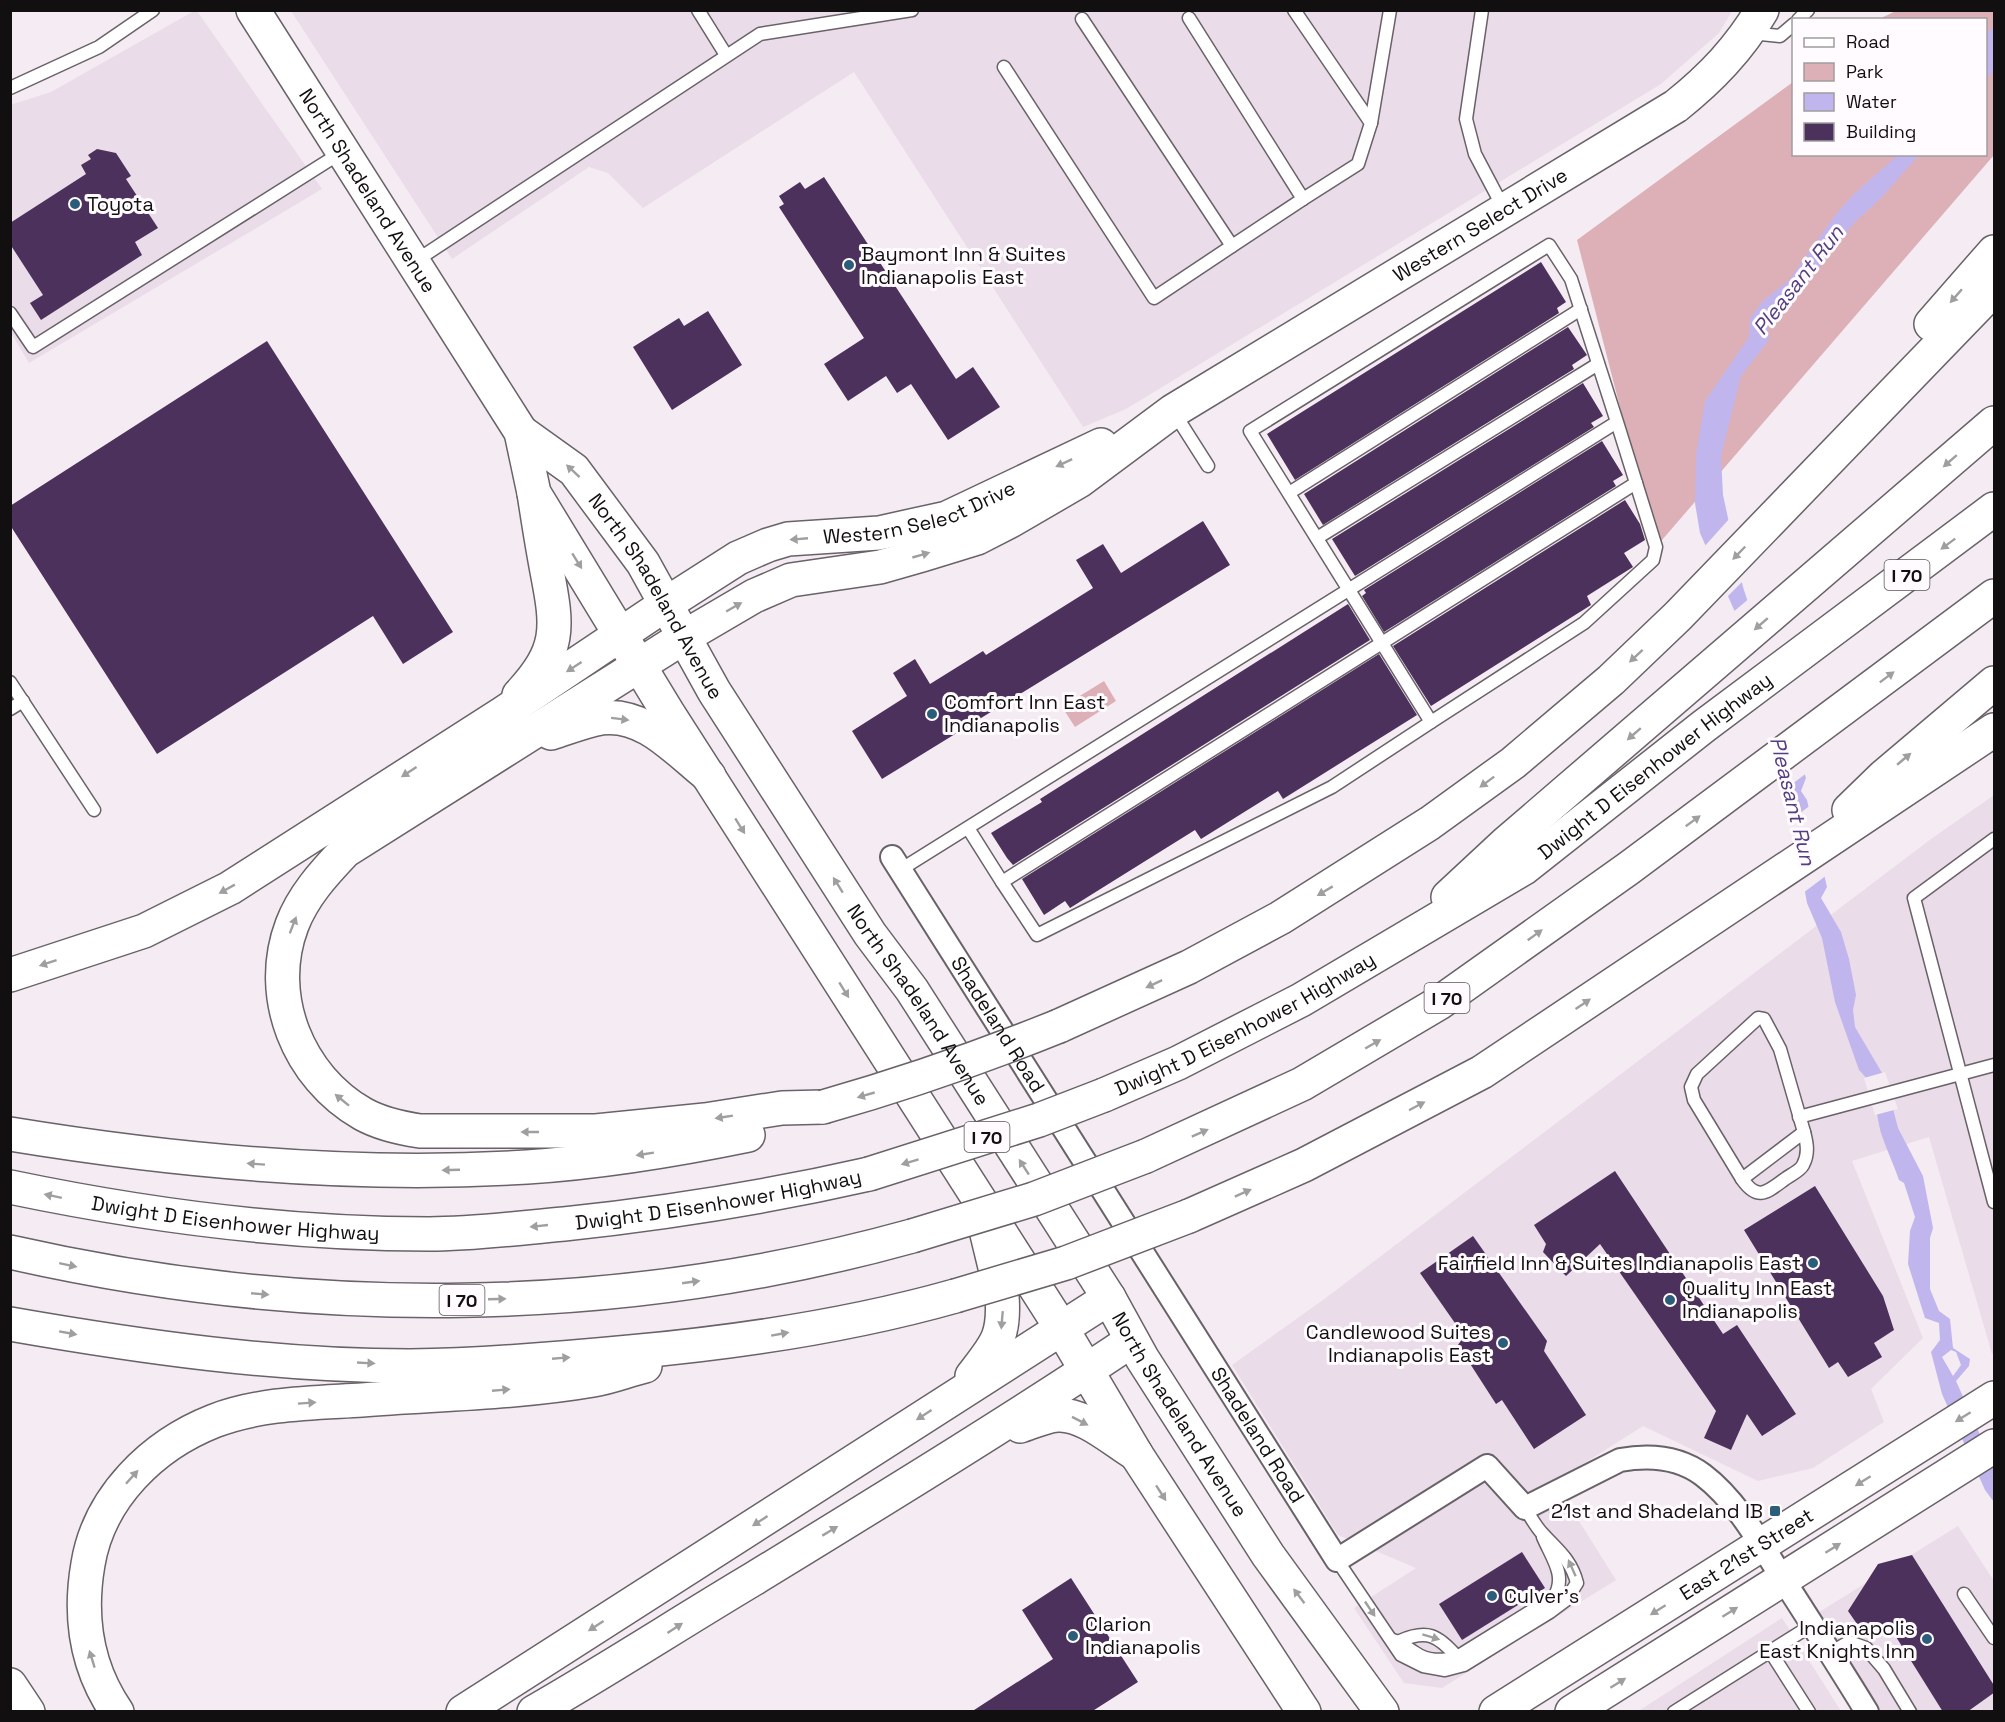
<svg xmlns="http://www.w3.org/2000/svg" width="2005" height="1722" font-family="'Space Grotesk',sans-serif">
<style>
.built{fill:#eadce8}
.green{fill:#dcb0b6}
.water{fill:#c0b5ed;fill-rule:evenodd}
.pier{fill:#f5ecf3}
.building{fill:#4c315c}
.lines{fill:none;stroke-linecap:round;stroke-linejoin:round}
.lane-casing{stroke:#696268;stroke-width:15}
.street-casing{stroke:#696268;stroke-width:26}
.secondary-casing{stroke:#696268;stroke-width:36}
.primary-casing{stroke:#696268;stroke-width:36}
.highway-casing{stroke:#696268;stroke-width:36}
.lane{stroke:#fff;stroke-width:12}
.street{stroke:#fff;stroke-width:22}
.secondary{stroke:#fff;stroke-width:33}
.primary{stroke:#fff;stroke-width:33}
.highway{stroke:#fff;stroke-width:33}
.highway-bridge-casing{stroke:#696268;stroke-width:36;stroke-linecap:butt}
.highway-bridge{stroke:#fff;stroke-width:33}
.oneway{fill:#a09fa0}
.poi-dot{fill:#2b5c7a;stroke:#fffbfe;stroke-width:2}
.labels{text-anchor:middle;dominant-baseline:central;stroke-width:6;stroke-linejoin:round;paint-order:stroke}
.shield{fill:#fffbfe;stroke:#595658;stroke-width:1.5}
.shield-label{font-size:18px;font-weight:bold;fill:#120f11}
.street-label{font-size:20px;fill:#120f11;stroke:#fffbfe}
.poi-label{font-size:20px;fill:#120f11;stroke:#fffbfe;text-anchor:start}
.water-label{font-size:21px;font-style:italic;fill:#523f82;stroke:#fffbfe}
</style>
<rect width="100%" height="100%" fill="#f5ecf3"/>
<!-- built -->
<g class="built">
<polygon points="194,11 197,11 322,189 29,363 11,333 10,105 51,92"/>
<polygon points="291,11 1732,11 1719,33 1661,84 1126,409 1083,427 854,72 643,208 608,173 589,167 452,259"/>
<polygon points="1994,795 1994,1352 1992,1354 1929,1137 1852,1161 1923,1338 1871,1389 1884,1422 1813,1468 1758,1481 1643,1426 1528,1499 1555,1483 1616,1580 1442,1688 1404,1683 1354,1608 1416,1568 1338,1535 1232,1365 1323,1300 1931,839"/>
<polygon points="1958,1526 1994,1581 1994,1711 1873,1711 1816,1614"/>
<polygon points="1782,1618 1841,1711 1637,1712"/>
</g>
<!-- green -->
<g class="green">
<polygon points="1896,11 1994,11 1994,155 1656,547 1577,240 1793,82 1794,154 1986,154 1986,20 1879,19"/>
<polygon points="1104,681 1116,701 1075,727 1062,707"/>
</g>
<!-- water -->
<g class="water">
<polygon points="1994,25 1994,70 1986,80 1986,36"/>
<path d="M1898,155H1919L1881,198L1853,224L1800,292L1767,320L1769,340L1741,376L1721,456L1723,495L1743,587L1806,778L1801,791L1807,800L1827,887L1821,898L1841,932L1849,959L1856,995L1853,1010L1855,1027L1885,1078L1898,1128L1923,1176L1933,1228L1930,1238V1289L1939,1311L1950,1319L1953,1348L1970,1359L1969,1366L1956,1381L1994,1466V1502L1985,1490L1942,1394L1931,1352L1940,1340L1939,1323L1925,1318L1908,1264L1910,1231L1915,1217L1904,1183L1899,1180C1894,1165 1887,1151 1882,1136C1875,1114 1877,1086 1859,1070L1835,1002L1822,938L1807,903L1788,797L1735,612L1700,533L1695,503L1696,455L1705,401L1749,337L1750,318L1763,301L1789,280L1836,214L1854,194ZM1951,1350L1956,1352L1961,1365L1953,1376L1942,1357Z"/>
</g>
<!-- pier -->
<g class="pier">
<polygon points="1730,518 1744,580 1725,599 1703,548"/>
<polygon points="1751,597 1808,772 1783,791 1732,613"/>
<polygon points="1811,805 1827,875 1803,893 1789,821"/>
<polygon points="1885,1072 1898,1109 1875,1115 1864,1078"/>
</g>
<!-- building -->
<g class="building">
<polygon points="97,149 116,153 131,176 126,179 158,228 135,242 142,255 41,320 30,303 43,295 10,244 10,223 86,174 81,165 91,159 88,155"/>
<polygon points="824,177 956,379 973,367 1000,407 948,440 911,384 897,393 886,376 848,401 824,364 864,338 779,207 784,204 779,196 800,182 805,189"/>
<polygon points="1541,262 1566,302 1557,308 1559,313 1295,480 1267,434"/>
<polygon points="708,311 742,365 672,410 633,347 679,318 684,326"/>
<polygon points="1568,327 1587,355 1572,365 1574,369 1323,525 1304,494"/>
<polygon points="267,341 453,632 403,664 373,616 157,754 10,525 10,506"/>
<polygon points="1583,383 1603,416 1591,423 1594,427 1355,576 1332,539"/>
<polygon points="1602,441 1623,475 1613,481 1616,486 1384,632 1362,596 1366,593 1364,590"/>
<polygon points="1625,500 1640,524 1645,540 1624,553 1633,567 1587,596 1591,605 1431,706 1393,646"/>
<polygon points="1203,521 1230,565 882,779 852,731 907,696 893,673 915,659 930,684 983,651 986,655 1093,588 1076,560 1103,544 1121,573"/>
<polygon points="1348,604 1370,640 1013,865 1007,858 991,833 1042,802 1040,799"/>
<polygon points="1379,654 1417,715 1283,799 1278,791 1201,839 1195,830 1070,908 1065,901 1044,915 1022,879"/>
<polygon points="1615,1171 1723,1334 1737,1325 1796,1414 1762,1436 1747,1414 1731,1450 1704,1438 1716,1411 1600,1244 1566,1276 1543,1252 1546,1244 1534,1225"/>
<polygon points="1815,1186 1883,1296 1894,1330 1874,1343 1882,1357 1848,1377 1838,1362 1829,1368 1744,1230"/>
<polygon points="1473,1236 1547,1341 1544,1351 1586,1415 1534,1449 1502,1400 1496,1404 1458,1345 1464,1336 1420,1273"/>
<polygon points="1522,1552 1545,1588 1462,1640 1439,1604"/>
<polygon points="1912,1555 1995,1687 1995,1692 1967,1712 1943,1712 1888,1624 1864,1634 1848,1611 1878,1564"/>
<polygon points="1071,1578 1138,1682 1091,1712 971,1712 1053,1659 1022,1610"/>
</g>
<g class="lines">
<!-- lane casing -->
<g class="lane-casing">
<g id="lane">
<polyline points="698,10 726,55"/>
<polyline points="1294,10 1371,123 1358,164 1303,199"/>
<polyline points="1482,10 1466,119 1475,154 1504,209"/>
<polyline points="1189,18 1303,199 1232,246"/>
<polyline points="1798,20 1808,10"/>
<polyline points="1751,33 1780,36 1794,24"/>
<polyline points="1004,67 1154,298 1232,246 1082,19"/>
<polyline points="10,88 99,47 153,10"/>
<polyline points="1371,123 1390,10"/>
<polyline points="414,262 760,34 912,10"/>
<polyline points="10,313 33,347 342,152"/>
<polyline points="1173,411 1208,466"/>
<polyline points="1289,493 1581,309"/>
<polyline points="1317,538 1598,364"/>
<polyline points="10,682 94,810"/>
<polyline points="10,709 23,701"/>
<polyline points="968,828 1002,882 1636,483"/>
<polyline points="1994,839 1914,898 1994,1202"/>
<path d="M900,870C1139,721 1378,572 1617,422L1571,279L1549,245L1250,431L1431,722L1584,623L1653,560L1656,547L1617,422"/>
<polyline points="1002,882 1037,935 1332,787 1431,722"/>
<polygon points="1758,1018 1764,1019 1780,1049 1804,1132 1742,1179 1694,1100 1691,1087 1697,1074"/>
<polyline points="1799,1117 1994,1065"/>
<path d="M1742,1179C1758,1202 1767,1192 1785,1179C1790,1175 1800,1171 1803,1165C1809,1154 1807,1143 1804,1132"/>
<path d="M1337,1560L1401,1655L1423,1666L1445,1670L1464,1665L1550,1612L1566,1600L1577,1583C1571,1559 1557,1550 1541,1532C1535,1525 1530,1516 1525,1508"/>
<polyline points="1964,1594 1994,1638"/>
<path d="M1393,1640C1402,1642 1407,1648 1414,1652C1428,1662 1442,1661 1457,1657L1554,1597C1567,1576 1552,1558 1543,1537"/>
<path d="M1400,1641C1427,1629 1438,1635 1457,1657"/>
<polyline points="1770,1651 1809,1712"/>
<polyline points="1830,1653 1849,1642 1866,1648 1884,1669 1910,1712"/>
<polyline points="1674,1712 1812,1625"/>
</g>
</g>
<!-- street casing -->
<g class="street-casing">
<g id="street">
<path id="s1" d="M892,857L1337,1560L1487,1466L1525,1508L1620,1460C1648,1455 1679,1457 1703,1475C1736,1500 1759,1541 1781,1576C1810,1621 1839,1666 1867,1712"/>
</g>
</g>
<!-- secondary casing -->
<g class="secondary-casing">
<g id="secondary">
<path id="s2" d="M666,604L738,558L768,545L788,539L879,533L947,518L1101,445"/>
<path id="s3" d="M684,637L754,596L791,580L880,567L922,555L977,538L1012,520L1079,481L1173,411L1676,106C1711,78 1739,49 1762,10"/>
<path id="s4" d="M1496,1712L1994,1398"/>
<polyline points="1572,1712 1994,1446"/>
</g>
</g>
<!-- primary casing -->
<g class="primary-casing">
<g id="primary">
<path id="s5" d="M253,10L521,432L534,493L668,713L1062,1329L1136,1454L1304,1712"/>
<path id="s6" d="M521,432L574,470L643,563L714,691L870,934L912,990L1109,1298L1142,1358L1268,1555L1382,1712"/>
</g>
</g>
<!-- highway casing -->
<g class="highway-casing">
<g id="highway">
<polyline points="1931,324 1994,252"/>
<path d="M684,637L345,851C324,873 303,896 292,925C265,996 298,1077 363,1114C381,1124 400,1128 420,1131H596L705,1120L782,1108L823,1107"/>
<path d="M519,695C561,650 558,628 547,571C542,545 538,519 534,493"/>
<path d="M551,733C567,728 584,721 601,718C645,712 677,751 709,776"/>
<polyline points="1849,810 1884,776 1994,683"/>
<polyline points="1448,897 1505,844 1994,423"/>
<polyline points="10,975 144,931 230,888 502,714 666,604"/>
<polyline points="1059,1026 1189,967 1280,918 1430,823 1513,763 1611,680 1678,616 1994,289"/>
<path id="s7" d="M1104,1095L1178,1063L1301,1000L1524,868L1704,726L1994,509"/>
<path d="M10,1134C181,1162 355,1178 527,1167C602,1162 675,1150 748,1135"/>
<polyline points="1146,1156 1302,1084 1439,1003 1629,868 1994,596"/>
<path id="s8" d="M10,1187C149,1216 287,1234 429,1234C474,1234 519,1228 564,1224C667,1213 768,1197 869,1174"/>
<polyline points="1189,1216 1304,1165 1482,1072 1994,730"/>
<path d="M10,1252C310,1320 616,1318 912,1236"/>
<path d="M10,1324C142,1347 276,1366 410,1366C484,1365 557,1359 630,1352C740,1342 849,1326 955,1296"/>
<path d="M972,1376C996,1345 1005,1337 1002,1296L979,1201"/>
<path d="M1020,1426C1032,1422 1045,1416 1057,1415C1084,1413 1114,1441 1136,1454"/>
<polyline points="10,1685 28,1712"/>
<path d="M117,1712C86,1667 79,1616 88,1564C99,1497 153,1445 214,1421C260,1403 314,1403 362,1400C439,1394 517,1393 593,1380C611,1377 628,1370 645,1366"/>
<polyline points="463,1712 1109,1298"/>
<path d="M534,1712C609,1669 681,1622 755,1578C882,1500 1008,1423 1131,1341"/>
</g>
</g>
<!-- lane -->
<use href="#lane" class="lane"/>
<!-- street -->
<use href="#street" class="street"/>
<!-- secondary -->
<use href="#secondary" class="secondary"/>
<!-- primary -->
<use href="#primary" class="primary"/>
<!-- highway -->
<use href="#highway" class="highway"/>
<!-- highway-bridge casing -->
<g class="highway-bridge-casing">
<g id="highway-bridge">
<path d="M823,1107C904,1084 982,1057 1059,1026"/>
<polyline points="869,1174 1039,1120 1104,1095"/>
<polyline points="912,1236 1034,1199 1146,1156"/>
<polyline points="955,1296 1066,1263 1189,1216"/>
</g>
</g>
<!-- highway-bridge -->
<use href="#highway-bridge" class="highway-bridge"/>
</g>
<!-- one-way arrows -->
<defs><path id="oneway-solid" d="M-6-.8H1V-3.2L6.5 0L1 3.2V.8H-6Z" transform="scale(1.5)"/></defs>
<g class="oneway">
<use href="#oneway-solid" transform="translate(1956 296) rotate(131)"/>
<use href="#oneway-solid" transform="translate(1950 461) rotate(139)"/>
<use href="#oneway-solid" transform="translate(1064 463) rotate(155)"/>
<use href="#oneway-solid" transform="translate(573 471) rotate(-137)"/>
<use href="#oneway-solid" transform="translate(799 539) rotate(175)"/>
<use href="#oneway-solid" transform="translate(1948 544) rotate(143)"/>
<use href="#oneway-solid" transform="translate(1739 553) rotate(134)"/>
<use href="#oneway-solid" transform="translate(921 555) rotate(-16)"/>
<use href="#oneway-solid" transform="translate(577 561) rotate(58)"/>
<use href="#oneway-solid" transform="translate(734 607) rotate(-30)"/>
<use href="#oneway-solid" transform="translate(1761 624) rotate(139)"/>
<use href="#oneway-solid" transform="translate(1636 656) rotate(137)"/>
<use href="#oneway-solid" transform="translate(574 667) rotate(147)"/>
<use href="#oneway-solid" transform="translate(1887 677) rotate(-37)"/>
<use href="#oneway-solid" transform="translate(620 719) rotate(7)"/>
<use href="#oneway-solid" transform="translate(1634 734) rotate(139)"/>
<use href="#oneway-solid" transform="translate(1904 759) rotate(-40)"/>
<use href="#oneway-solid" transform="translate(409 772) rotate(147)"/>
<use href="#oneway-solid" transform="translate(1487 782) rotate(143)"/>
<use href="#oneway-solid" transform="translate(1693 821) rotate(-36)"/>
<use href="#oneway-solid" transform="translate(740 826) rotate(58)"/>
<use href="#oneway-solid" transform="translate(838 885) rotate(-122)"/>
<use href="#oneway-solid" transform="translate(227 889) rotate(151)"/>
<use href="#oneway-solid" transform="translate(1325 891) rotate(149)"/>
<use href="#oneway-solid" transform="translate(293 925) rotate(-69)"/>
<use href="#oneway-solid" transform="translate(1535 935) rotate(-36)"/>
<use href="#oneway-solid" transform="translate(48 963) rotate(162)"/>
<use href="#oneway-solid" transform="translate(1154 984) rotate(155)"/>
<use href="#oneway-solid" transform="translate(844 990) rotate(58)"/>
<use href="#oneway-solid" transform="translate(1583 1004) rotate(-34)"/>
<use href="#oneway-solid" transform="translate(1373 1044) rotate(-30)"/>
<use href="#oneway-solid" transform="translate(866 1095) rotate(164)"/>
<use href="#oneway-solid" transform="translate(342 1100) rotate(-141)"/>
<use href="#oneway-solid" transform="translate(1417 1106) rotate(-28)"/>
<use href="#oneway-solid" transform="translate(724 1117) rotate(171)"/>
<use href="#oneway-solid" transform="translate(530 1132) rotate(-180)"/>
<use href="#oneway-solid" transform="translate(1200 1133) rotate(-24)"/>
<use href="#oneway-solid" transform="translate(645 1154) rotate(171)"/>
<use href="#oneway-solid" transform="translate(910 1162) rotate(163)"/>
<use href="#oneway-solid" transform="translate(256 1164) rotate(-176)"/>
<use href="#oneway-solid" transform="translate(1024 1167) rotate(-123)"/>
<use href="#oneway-solid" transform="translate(451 1170) rotate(178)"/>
<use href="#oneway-solid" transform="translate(1243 1193) rotate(-24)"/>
<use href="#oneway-solid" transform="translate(53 1196) rotate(-168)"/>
<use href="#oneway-solid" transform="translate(539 1226) rotate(174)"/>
<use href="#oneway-solid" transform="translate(68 1265) rotate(12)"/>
<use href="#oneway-solid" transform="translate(691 1282) rotate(-8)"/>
<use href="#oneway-solid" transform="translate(260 1294) rotate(5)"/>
<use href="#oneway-solid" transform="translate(497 1299) rotate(-2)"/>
<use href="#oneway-solid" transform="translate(1002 1320) rotate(95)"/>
<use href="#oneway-solid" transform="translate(68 1333) rotate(10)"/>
<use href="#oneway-solid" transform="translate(780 1334) rotate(-10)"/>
<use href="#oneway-solid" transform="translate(561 1358) rotate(-5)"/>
<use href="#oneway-solid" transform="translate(366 1363) rotate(3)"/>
<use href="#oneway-solid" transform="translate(501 1390) rotate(-5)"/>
<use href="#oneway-solid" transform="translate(307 1403) rotate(-4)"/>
<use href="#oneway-solid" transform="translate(924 1415) rotate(147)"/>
<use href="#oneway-solid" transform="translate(1963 1417) rotate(148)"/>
<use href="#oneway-solid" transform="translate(1080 1421) rotate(27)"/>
<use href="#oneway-solid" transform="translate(132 1477) rotate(-48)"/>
<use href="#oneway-solid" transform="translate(1863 1481) rotate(148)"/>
<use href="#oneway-solid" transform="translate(1161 1493) rotate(57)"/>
<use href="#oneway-solid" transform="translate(760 1521) rotate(147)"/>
<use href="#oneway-solid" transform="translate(830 1531) rotate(-31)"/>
<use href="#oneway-solid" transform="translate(1833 1548) rotate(-32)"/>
<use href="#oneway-solid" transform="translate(1572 1568) rotate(-114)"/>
<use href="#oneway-solid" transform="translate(1299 1596) rotate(-127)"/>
<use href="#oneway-solid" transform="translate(1370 1609) rotate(56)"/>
<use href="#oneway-solid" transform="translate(1658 1610) rotate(148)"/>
<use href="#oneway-solid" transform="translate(1730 1612) rotate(-32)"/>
<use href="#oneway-solid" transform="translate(596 1626) rotate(147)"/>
<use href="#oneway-solid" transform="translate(675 1628) rotate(-33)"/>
<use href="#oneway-solid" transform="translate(1431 1637) rotate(17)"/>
<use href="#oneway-solid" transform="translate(92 1659) rotate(-107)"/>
<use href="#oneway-solid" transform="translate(1618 1683) rotate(-32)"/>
</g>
<!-- markers -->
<g class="poi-dot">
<circle cx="75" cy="204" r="6"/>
<circle cx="849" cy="265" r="6"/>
<circle cx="932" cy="714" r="6"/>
<circle cx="1813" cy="1263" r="6"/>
<circle cx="1670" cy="1300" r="6"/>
<circle cx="1503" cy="1343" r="6"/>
<rect x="1769" y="1505" width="12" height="12" rx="3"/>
<circle cx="1492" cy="1596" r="6"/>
<circle cx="1073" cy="1636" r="6"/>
<circle cx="1927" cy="1639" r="6"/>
</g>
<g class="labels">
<!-- shield labels -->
<g class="shield">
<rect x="1884.5" y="560" width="45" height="30" rx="4.5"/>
<rect x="1424.5" y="983" width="45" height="30" rx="4.5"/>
<rect x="964.5" y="1122" width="45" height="30" rx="4.5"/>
<rect x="439.5" y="1285" width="45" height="30" rx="4.5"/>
</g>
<g class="shield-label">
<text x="1907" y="575">I 70</text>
<text x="1447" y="998">I 70</text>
<text x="987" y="1137">I 70</text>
<text x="462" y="1300">I 70</text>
</g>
<!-- street labels -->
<g class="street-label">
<text stroke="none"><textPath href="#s5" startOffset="214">North Shadeland Avenue</textPath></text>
<text stroke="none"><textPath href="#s3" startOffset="906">Western Select Drive</textPath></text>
<text stroke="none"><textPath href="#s2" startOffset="274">Western Select Drive</textPath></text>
<text stroke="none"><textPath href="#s6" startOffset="216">North Shadeland Avenue</textPath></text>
<text stroke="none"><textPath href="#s7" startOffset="644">Dwight D Eisenhower Highway</textPath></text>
<text stroke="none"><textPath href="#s6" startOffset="702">North Shadeland Avenue</textPath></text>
<text stroke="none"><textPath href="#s7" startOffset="158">Dwight D Eisenhower Highway</textPath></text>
<text stroke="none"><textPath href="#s1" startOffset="198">Shadeland Road</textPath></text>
<text stroke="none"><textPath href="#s8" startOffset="714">Dwight D Eisenhower Highway</textPath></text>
<text stroke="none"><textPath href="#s8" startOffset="228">Dwight D Eisenhower Highway</textPath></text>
<text stroke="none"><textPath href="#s6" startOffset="1188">North Shadeland Avenue</textPath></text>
<text stroke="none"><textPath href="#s1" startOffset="684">Shadeland Road</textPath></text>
<text stroke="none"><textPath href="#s4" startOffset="296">East 21st Street</textPath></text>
</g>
<!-- poi labels -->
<g class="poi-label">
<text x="87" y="204">Toyota</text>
<text x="861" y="254">Baymont Inn &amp; Suites<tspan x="861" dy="23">Indianapolis East</tspan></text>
<text x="944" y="702">Comfort Inn East<tspan x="944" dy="23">Indianapolis</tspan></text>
<text x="1801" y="1263" text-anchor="end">Fairfield Inn &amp; Suites Indianapolis East</text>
<text x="1682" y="1288">Quality Inn East<tspan x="1682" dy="23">Indianapolis</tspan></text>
<text x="1491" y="1332" text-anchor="end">Candlewood Suites<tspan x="1491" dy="23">Indianapolis East</tspan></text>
<text x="1763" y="1511" text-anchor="end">21st and Shadeland IB</text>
<text x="1504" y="1596">Culver's</text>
<text x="1085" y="1624">Clarion<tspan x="1085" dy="23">Indianapolis</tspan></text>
<text x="1915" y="1628" text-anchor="end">Indianapolis<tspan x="1915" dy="23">East Knights Inn</tspan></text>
</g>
<!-- water labels -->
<g class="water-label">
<text transform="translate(1798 280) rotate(-52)">Pleasant Run</text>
<text transform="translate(1793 801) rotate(76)">Pleasant Run</text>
</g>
</g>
<!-- border -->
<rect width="2005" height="1722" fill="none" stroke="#120f11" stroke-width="24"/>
<!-- legend -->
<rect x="1792" y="18" width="195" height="138" fill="#fffbfe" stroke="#a09d9f" stroke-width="1.5"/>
<rect x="1804" y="38" width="30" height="9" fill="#ffffff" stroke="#a09d9f" stroke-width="1.5"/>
<text x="1846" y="48" font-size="18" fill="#120f11">Road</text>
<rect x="1804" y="63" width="30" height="18" fill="#dcb0b6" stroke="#a09d9f" stroke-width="1.5"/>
<text x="1846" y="78" font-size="18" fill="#120f11">Park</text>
<rect x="1804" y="93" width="30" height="18" fill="#c0b5ed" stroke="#a09d9f" stroke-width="1.5"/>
<text x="1846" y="108" font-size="18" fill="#120f11">Water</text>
<rect x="1804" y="123" width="30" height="18" fill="#4c315c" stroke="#a09d9f" stroke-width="1.5"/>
<text x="1846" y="138" font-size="18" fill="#120f11">Building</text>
</svg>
